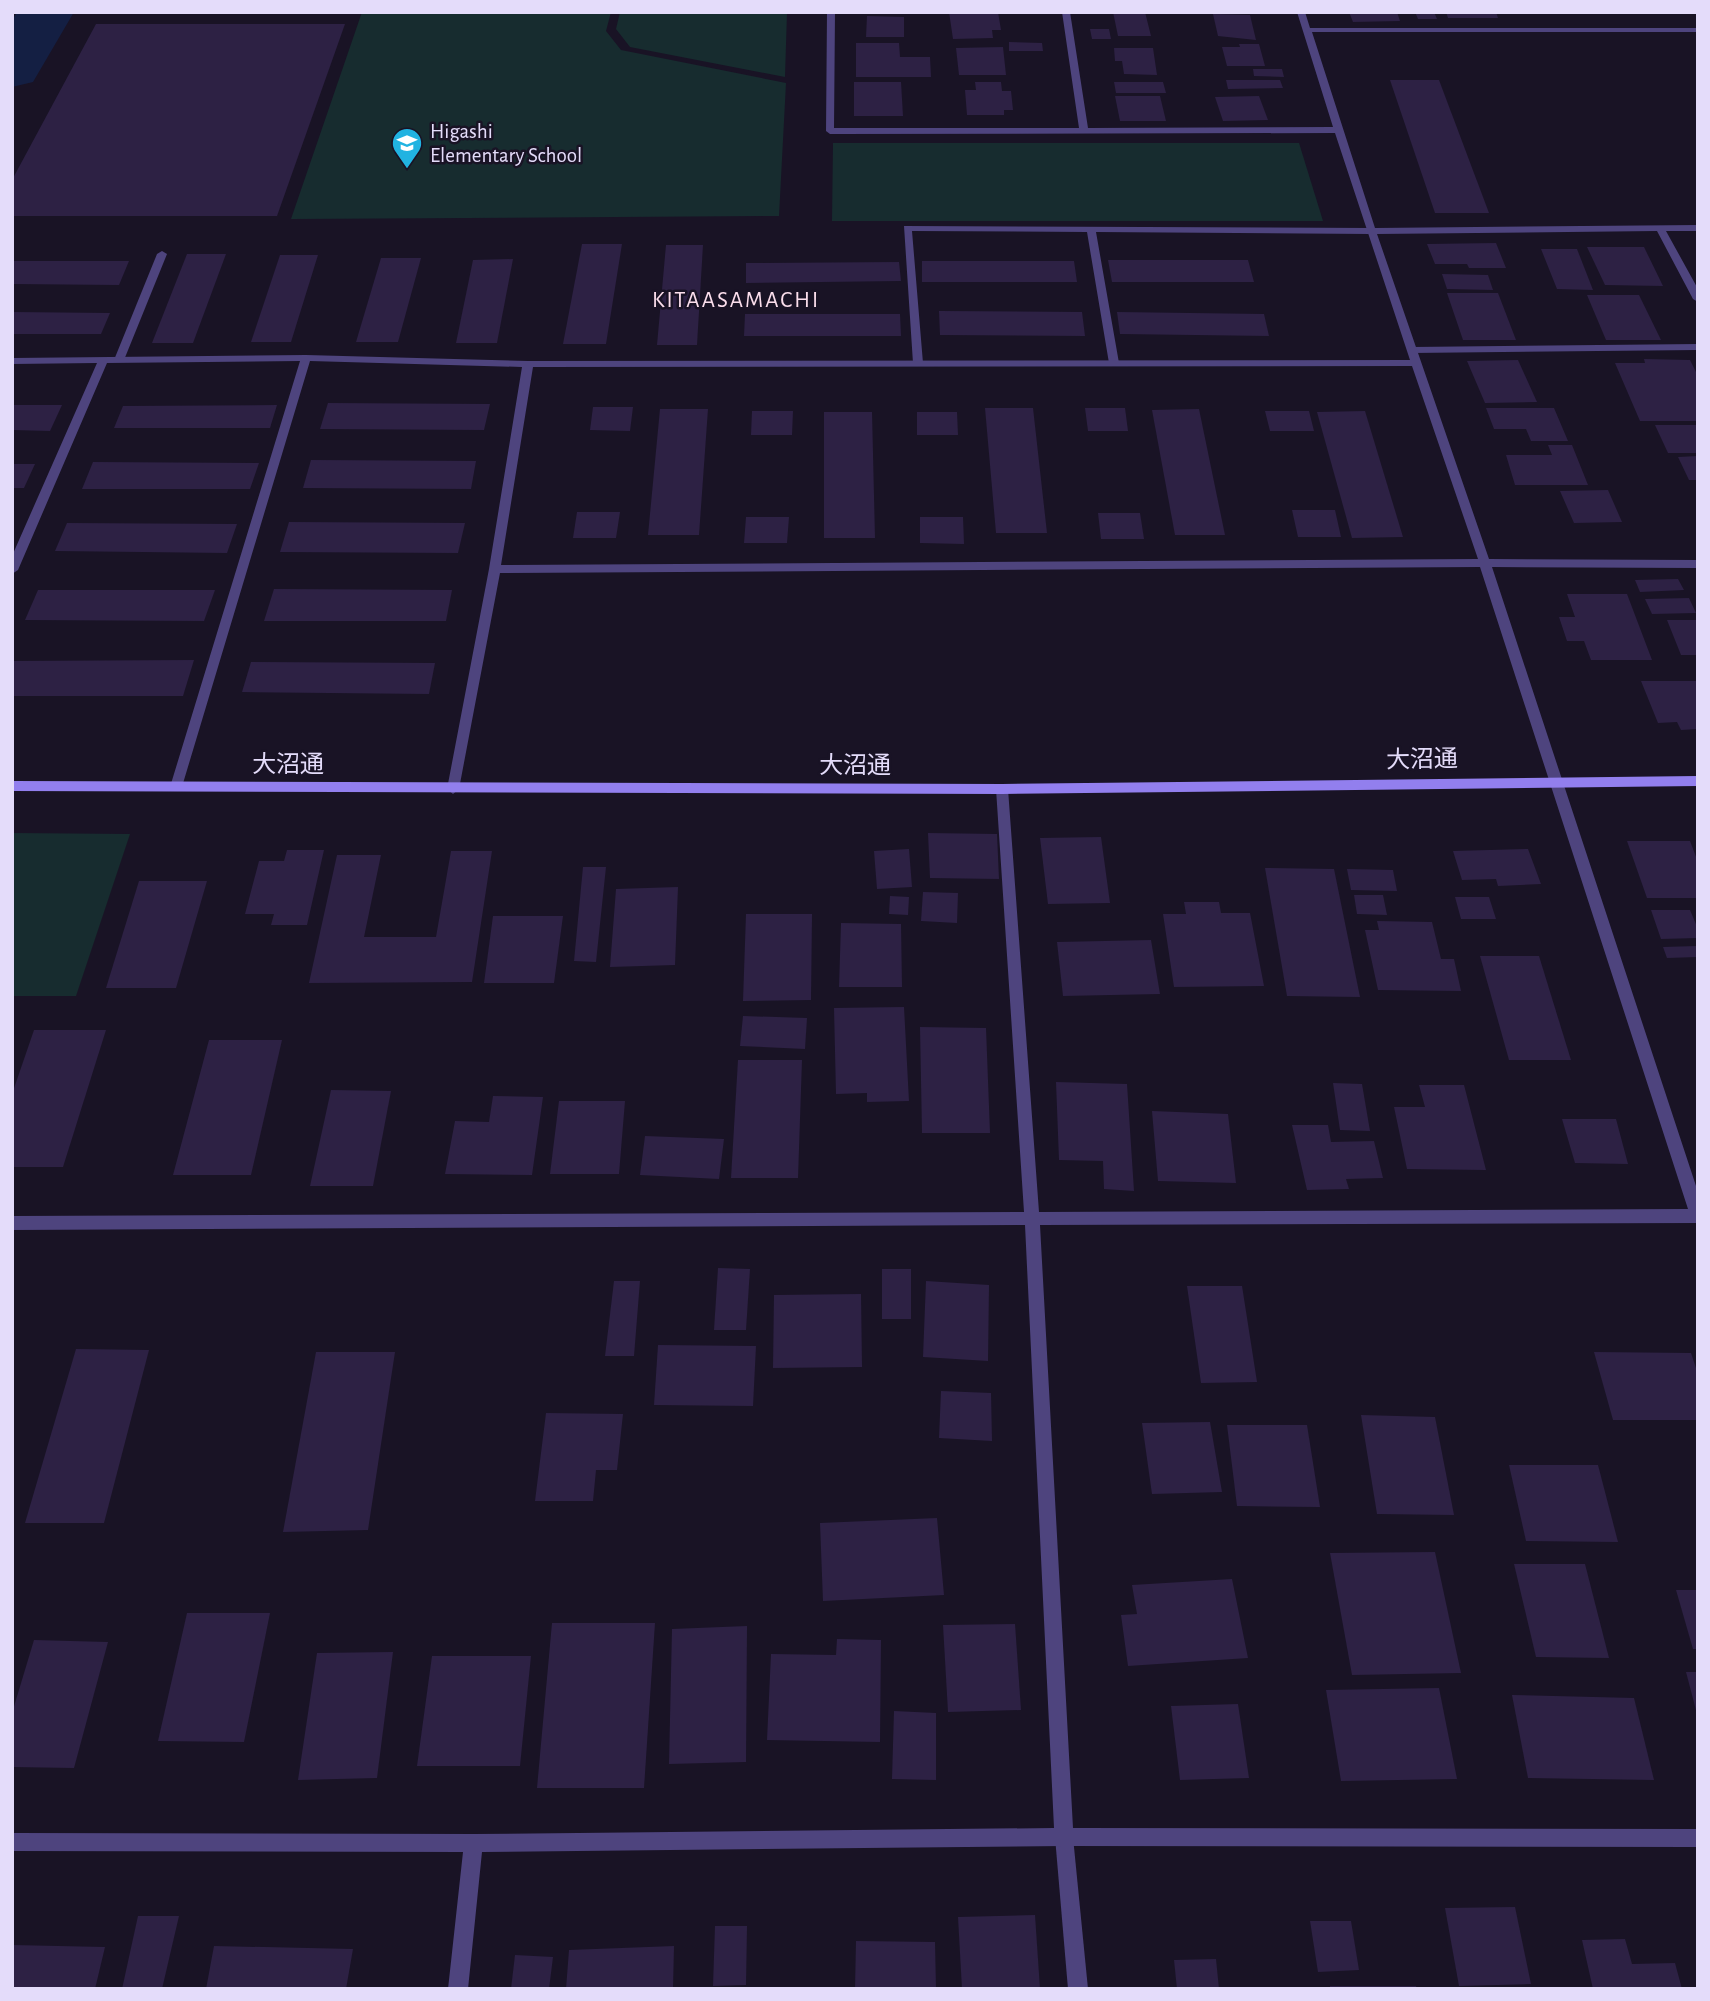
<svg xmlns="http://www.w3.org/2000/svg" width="1710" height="2001" font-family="'Alegreya Sans','Noto Sans JP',sans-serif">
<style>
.green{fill:#172c2f}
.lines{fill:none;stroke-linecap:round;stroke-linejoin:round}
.river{fill:#141f43;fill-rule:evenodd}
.building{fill:#2d2144}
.lane{fill:#4e447e;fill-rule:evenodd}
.street{fill:#4e447e;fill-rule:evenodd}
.secondary{fill:#927fee;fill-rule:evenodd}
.labels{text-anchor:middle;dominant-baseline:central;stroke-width:5;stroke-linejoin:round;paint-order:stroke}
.far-poi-label{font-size:21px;fill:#e4dcfa;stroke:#191325;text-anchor:start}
.far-quarter-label{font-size:23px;letter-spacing:2px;fill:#fbdeec;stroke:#191325}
.street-label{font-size:24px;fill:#e4dcfa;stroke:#191325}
</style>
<rect width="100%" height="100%" fill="#191325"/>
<!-- green -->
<g class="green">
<polygon points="362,12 611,12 606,31 621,50 786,83 779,216 291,219"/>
<polygon points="620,12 787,12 785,77 630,47 616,29"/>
<polygon points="833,143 1299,143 1323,221 832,221"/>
<polygon points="12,833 130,834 76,996 12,996"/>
</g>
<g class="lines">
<!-- river -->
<polygon class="river" points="17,12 74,12 33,82 12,87 12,21"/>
</g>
<!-- building -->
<g class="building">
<polygon points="949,12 998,12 1001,30 992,30 993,38 953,39"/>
<polygon points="1113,12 1145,12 1151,36 1118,36"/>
<polygon points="1349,12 1397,12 1400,21 1353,22"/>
<polygon points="1415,12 1434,12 1437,19 1418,19"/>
<polygon points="1446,12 1496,12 1498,18 1448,18"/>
<polygon points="1213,14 1250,15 1256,40 1218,36"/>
<polygon points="867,16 904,17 904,37 866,37"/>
<polygon points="96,24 345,24 277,216 12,216 12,180"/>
<polygon points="1090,29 1109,29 1111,39 1092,39"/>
<polygon points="1009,42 1042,43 1043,51 1009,51"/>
<polygon points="856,43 899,43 900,57 930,57 931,77 856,77"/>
<polygon points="1239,44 1259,44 1265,66 1227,66 1222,47 1240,47"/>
<polygon points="1003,47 1006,75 959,75 956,48"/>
<polygon points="1114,48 1153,48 1157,75 1124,74 1122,61 1115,61"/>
<polygon points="1253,69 1282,69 1284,77 1254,76"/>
<polygon points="1226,80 1280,80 1283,88 1228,89"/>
<polygon points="1390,80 1439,80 1489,213 1435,213"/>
<polygon points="854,82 901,82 903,116 854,116"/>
<polygon points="975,82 1001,82 1002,91 1011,91 1013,110 1004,110 1004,115 967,115 965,90 976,90"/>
<polygon points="1114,82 1163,82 1166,93 1116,93"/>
<polygon points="1115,96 1160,96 1166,121 1120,121"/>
<polygon points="1259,96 1268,120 1223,121 1215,97"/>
<polygon points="1496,243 1506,268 1469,268 1467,264 1435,264 1427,244"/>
<polygon points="582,244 622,244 606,344 563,344"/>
<polygon points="666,245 703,245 697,345 657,345"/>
<polygon points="1587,247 1644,247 1663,286 1605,285"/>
<polygon points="1541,249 1577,249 1593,290 1557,289"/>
<polygon points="187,254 226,254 193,343 152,343"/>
<polygon points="280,255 318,255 291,342 251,342"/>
<polygon points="381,258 421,258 398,342 356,342"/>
<polygon points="513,259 497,343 456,343 473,260"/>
<polygon points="1108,260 1248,260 1254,282 1112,282"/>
<polygon points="12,261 129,261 119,285 12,284"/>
<polygon points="922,261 1074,261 1077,282 922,282"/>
<polygon points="899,262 901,281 746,283 746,263"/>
<polygon points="1442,274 1488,275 1493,290 1447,289"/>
<polygon points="1447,293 1498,293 1516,340 1463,340"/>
<polygon points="1587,295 1639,295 1661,340 1606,340"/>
<polygon points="939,311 1082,312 1085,336 940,335"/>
<polygon points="12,312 110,313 101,334 12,334"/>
<polygon points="1117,312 1264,314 1269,336 1120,334"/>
<polygon points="745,314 900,314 901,336 744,336"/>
<polygon points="1644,359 1690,360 1698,376 1698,421 1640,421 1615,363 1645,363"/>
<polygon points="1518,360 1537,402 1485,403 1467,361"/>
<polygon points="328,403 490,404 484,430 320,429"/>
<polygon points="12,405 62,405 50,431 12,430"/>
<polygon points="277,405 270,428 114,428 123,406"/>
<polygon points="593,407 633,407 630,431 590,430"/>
<polygon points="985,408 1033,408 1047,533 996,533"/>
<polygon points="1085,408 1125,408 1128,431 1088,431"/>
<polygon points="1486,408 1554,408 1568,441 1531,441 1526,429 1494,429"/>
<polygon points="660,409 708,409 699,535 648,535"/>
<polygon points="1199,409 1225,535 1175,535 1152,410"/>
<polygon points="752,411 793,411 792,435 751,435"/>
<polygon points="1265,411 1309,411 1314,431 1270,431"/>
<polygon points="1365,411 1403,537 1352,538 1317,412"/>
<polygon points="824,412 872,412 875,538 824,538"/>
<polygon points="917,412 957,412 958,435 917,435"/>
<polygon points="1655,425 1698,425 1698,453 1668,453"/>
<polygon points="1548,445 1572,445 1588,485 1515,485 1506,455 1552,455"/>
<polygon points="1698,456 1698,480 1689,480 1678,457"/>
<polygon points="311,460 476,461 471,489 303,488"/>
<polygon points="93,462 259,463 250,489 82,489"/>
<polygon points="12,464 35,464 24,488 12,488"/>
<polygon points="1608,490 1622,522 1574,523 1560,491"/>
<polygon points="1292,510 1335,510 1341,537 1298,537"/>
<polygon points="577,512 620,512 616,538 573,538"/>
<polygon points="1098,513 1140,513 1144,539 1101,539"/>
<polygon points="746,517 789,517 787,543 744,543"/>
<polygon points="920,517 963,517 964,544 920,543"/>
<polygon points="289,522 465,523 458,553 280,552"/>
<polygon points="67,523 237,524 227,553 55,551"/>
<polygon points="1678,579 1684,590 1640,592 1635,580"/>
<polygon points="274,589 452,590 446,621 264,621"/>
<polygon points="38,590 215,590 204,621 25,620"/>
<polygon points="1567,594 1627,594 1652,660 1591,660 1584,641 1567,641 1559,617 1575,617"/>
<polygon points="1689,598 1696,613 1652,614 1645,599"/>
<polygon points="1667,620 1698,620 1698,655 1681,655"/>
<polygon points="194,660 183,696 12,696 12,661"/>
<polygon points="251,662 435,663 429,694 242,692"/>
<polygon points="1641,681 1698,681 1698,729 1681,730 1677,722 1658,723"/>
<polygon points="928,833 997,834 999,879 930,878"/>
<polygon points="1101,837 1110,903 1048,904 1040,838"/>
<polygon points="1627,841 1690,841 1698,862 1698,898 1647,898"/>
<polygon points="909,849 912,887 877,889 874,851"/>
<polygon points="1528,849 1541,884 1498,886 1496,879 1462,880 1453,851"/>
<polygon points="287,850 324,850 307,925 271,925 274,914 245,914 259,861 284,861"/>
<polygon points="451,851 492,851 472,982 309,983 337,855 381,855 364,937 436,937"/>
<polygon points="583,867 606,867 596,962 574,961"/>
<polygon points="1265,868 1334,869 1360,997 1287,996"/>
<polygon points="1347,869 1393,870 1397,891 1351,890"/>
<polygon points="139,881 207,881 176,988 106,988"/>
<polygon points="678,887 675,965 610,967 616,889"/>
<polygon points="923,892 958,893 957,923 921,921"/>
<polygon points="1354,895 1383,895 1387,915 1357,914"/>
<polygon points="890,896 909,897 908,915 889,914"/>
<polygon points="1455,897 1489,897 1496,919 1461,919"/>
<polygon points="1184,902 1219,902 1221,913 1250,913 1264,986 1174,987 1163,914 1186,914"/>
<polygon points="1651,910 1690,910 1698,929 1698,938 1661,939"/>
<polygon points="746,914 812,914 811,1000 743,1001"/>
<polygon points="493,916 563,916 554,983 484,983"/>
<polygon points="1377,921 1432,922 1441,959 1454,959 1461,991 1378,990 1365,930 1379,930"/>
<polygon points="841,923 901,924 902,987 839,987"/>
<polygon points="1151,940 1160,994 1063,996 1057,942"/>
<polygon points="1697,946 1698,957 1667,958 1663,947"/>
<polygon points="1480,956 1539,956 1571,1060 1509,1060"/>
<polygon points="904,1007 909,1101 867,1102 867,1093 836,1094 834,1008"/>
<polygon points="743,1016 807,1018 805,1049 740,1046"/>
<polygon points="920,1027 986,1028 990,1133 922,1133"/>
<polygon points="34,1030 106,1030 63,1167 12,1167 12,1094"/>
<polygon points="209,1040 282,1040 251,1175 173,1175"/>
<polygon points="738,1060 802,1060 798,1178 731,1178"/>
<polygon points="1056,1082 1127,1084 1134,1191 1104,1189 1103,1161 1059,1160"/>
<polygon points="1333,1083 1362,1084 1370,1131 1340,1130"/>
<polygon points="1419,1085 1464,1085 1486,1170 1407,1169 1394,1107 1425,1107"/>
<polygon points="331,1090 391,1091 373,1186 310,1186"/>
<polygon points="493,1096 543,1097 532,1175 445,1174 455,1121 489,1122"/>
<polygon points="559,1101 625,1101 619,1174 550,1174"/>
<polygon points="1152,1111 1228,1114 1236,1183 1158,1181"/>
<polygon points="1562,1119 1616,1119 1628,1164 1575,1163"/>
<polygon points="1292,1125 1328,1125 1331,1142 1374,1141 1383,1178 1346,1179 1349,1189 1307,1190"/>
<polygon points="645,1136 724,1139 719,1179 640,1175"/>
<polygon points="718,1268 750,1269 746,1330 714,1330"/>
<rect x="882" y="1269" width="29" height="50"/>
<polygon points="614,1281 640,1281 634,1356 605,1356"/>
<polygon points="926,1281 989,1285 988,1361 923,1357"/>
<polygon points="1187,1286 1242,1286 1257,1382 1201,1383"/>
<polygon points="861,1294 862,1367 773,1368 774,1295"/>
<polygon points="658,1345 756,1346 753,1406 654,1405"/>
<polygon points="76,1349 149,1350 104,1523 25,1523"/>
<polygon points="316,1352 395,1352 368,1530 283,1532"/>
<polygon points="1594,1352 1691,1353 1698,1374 1698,1420 1613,1420"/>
<polygon points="941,1391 991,1393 992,1441 939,1438"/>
<polygon points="546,1413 623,1414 617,1470 596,1470 593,1501 535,1501"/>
<polygon points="1361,1415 1435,1417 1454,1515 1377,1514"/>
<polygon points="1210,1422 1222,1492 1152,1494 1142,1423"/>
<polygon points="1227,1425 1307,1425 1320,1507 1237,1506"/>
<polygon points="1509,1465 1598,1465 1618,1542 1526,1541"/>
<polygon points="937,1518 944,1595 823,1601 820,1523"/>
<polygon points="1435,1552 1461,1673 1352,1675 1330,1553"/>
<polygon points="1514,1564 1585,1564 1609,1658 1536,1657"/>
<polygon points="1232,1579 1248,1658 1128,1666 1121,1615 1137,1614 1132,1585"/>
<polygon points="1676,1590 1698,1590 1698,1649 1693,1649"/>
<polygon points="187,1613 270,1613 244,1742 158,1741"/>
<polygon points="552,1623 655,1623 644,1788 537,1788"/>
<polygon points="1015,1624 1021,1710 948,1712 943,1625"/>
<polygon points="747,1626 746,1762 669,1764 672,1629"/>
<polygon points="837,1639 881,1640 880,1742 767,1740 771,1654 836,1655"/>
<polygon points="34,1640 108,1642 74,1768 12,1767 12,1713"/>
<polygon points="393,1652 377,1778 298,1780 317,1653"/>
<polygon points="432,1656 531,1656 520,1766 417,1766"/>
<polygon points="1686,1672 1698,1672 1698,1714 1697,1714"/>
<polygon points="1439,1688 1457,1779 1341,1781 1326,1690"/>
<polygon points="1512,1695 1634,1698 1654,1780 1528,1778"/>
<polygon points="1238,1704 1249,1778 1180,1780 1171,1706"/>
<polygon points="894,1711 936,1713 936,1780 892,1779"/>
<polygon points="1515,1907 1531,1984 1459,1986 1445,1908"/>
<polygon points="1035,1915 1040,1989 962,1989 958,1917"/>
<polygon points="138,1916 179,1916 162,1989 122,1989"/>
<polygon points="1310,1921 1351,1921 1359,1970 1318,1972"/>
<polygon points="715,1926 747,1926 746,1985 713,1986"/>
<polygon points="1625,1939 1632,1964 1675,1963 1682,1989 1593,1989 1582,1940"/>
<polygon points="856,1941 935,1942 936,1989 855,1989"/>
<polygon points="12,1945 105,1947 95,1989 12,1989"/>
<polygon points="214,1946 353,1949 346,1989 206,1989"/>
<polygon points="674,1946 673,1989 566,1989 569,1950"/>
<polygon points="515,1955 553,1957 549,1989 511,1989"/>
<polygon points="1216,1959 1219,1989 1177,1989 1174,1960"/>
<polygon points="1330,1986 1416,1986 1417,1989 1330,1989"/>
</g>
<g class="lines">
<!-- lane -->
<g class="lane">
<polygon points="904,226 1371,228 1376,231 1371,234 1096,232 1119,363 1114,366 1109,363 1087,232 912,231 923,363 918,366 913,363"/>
<polygon points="162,251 167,254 124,360 115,362 114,360 157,254"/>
<polygon points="1698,344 1698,350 1412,353 1407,350 1412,347"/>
<polygon points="1064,1828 1071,1830 1073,1837 1088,1989 1068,1989 1055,1837 1057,1830"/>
</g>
<!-- street -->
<path class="street" d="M827,12H835L834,128H1079L1062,12H1070L1088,128L1333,127L1297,12H1305L1310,28H1698V32H1312L1375,228L1698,225V231H1666L1698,289V302L1693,299L1657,231L1377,234L1489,559L1698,560V568L1492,567L1698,1192V1223L1040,1225L1073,1828L1698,1829V1847L1064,1846L482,1852L468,1989H448L463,1852L12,1851V1833L474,1834L1054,1828L1025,1225L12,1230V1216L1024,1212L996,789L997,786H1007L1008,789L1039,1212L1688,1209L1480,567L500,573L459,789L453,794L447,789L489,569L522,367L310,361L181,790H171L170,787L300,361L107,363L18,570L12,574V556L97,363L12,364V358L306,355L528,361L1410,360L1335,133L830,134L826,131ZM1412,366L1478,559L501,565L533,367Z"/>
<!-- secondary -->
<polygon class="secondary" points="1698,776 1698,786 1002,794 12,791 12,781 1002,784"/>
</g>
<!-- icons -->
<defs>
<g id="school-pin" transform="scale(1.575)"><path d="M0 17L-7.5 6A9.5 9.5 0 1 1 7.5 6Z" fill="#21b3e1" stroke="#191325"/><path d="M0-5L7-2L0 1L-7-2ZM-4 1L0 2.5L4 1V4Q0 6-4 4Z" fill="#fff"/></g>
</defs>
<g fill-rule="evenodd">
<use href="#school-pin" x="407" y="143"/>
</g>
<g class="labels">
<!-- far-poi labels -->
<g class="far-poi-label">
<text x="430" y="131">Higashi<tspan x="430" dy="24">Elementary School</tspan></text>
</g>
<!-- far-quarter labels -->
<g class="far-quarter-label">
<text x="736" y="300">KITAASAMACHI</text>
</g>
<!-- street labels -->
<g class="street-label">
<text transform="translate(1422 760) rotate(-1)">大沼通</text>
<text x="288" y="765">大沼通</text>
<text x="855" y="766">大沼通</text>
</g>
</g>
<!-- border -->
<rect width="1710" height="2001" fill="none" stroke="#e4dcfa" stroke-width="28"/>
</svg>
